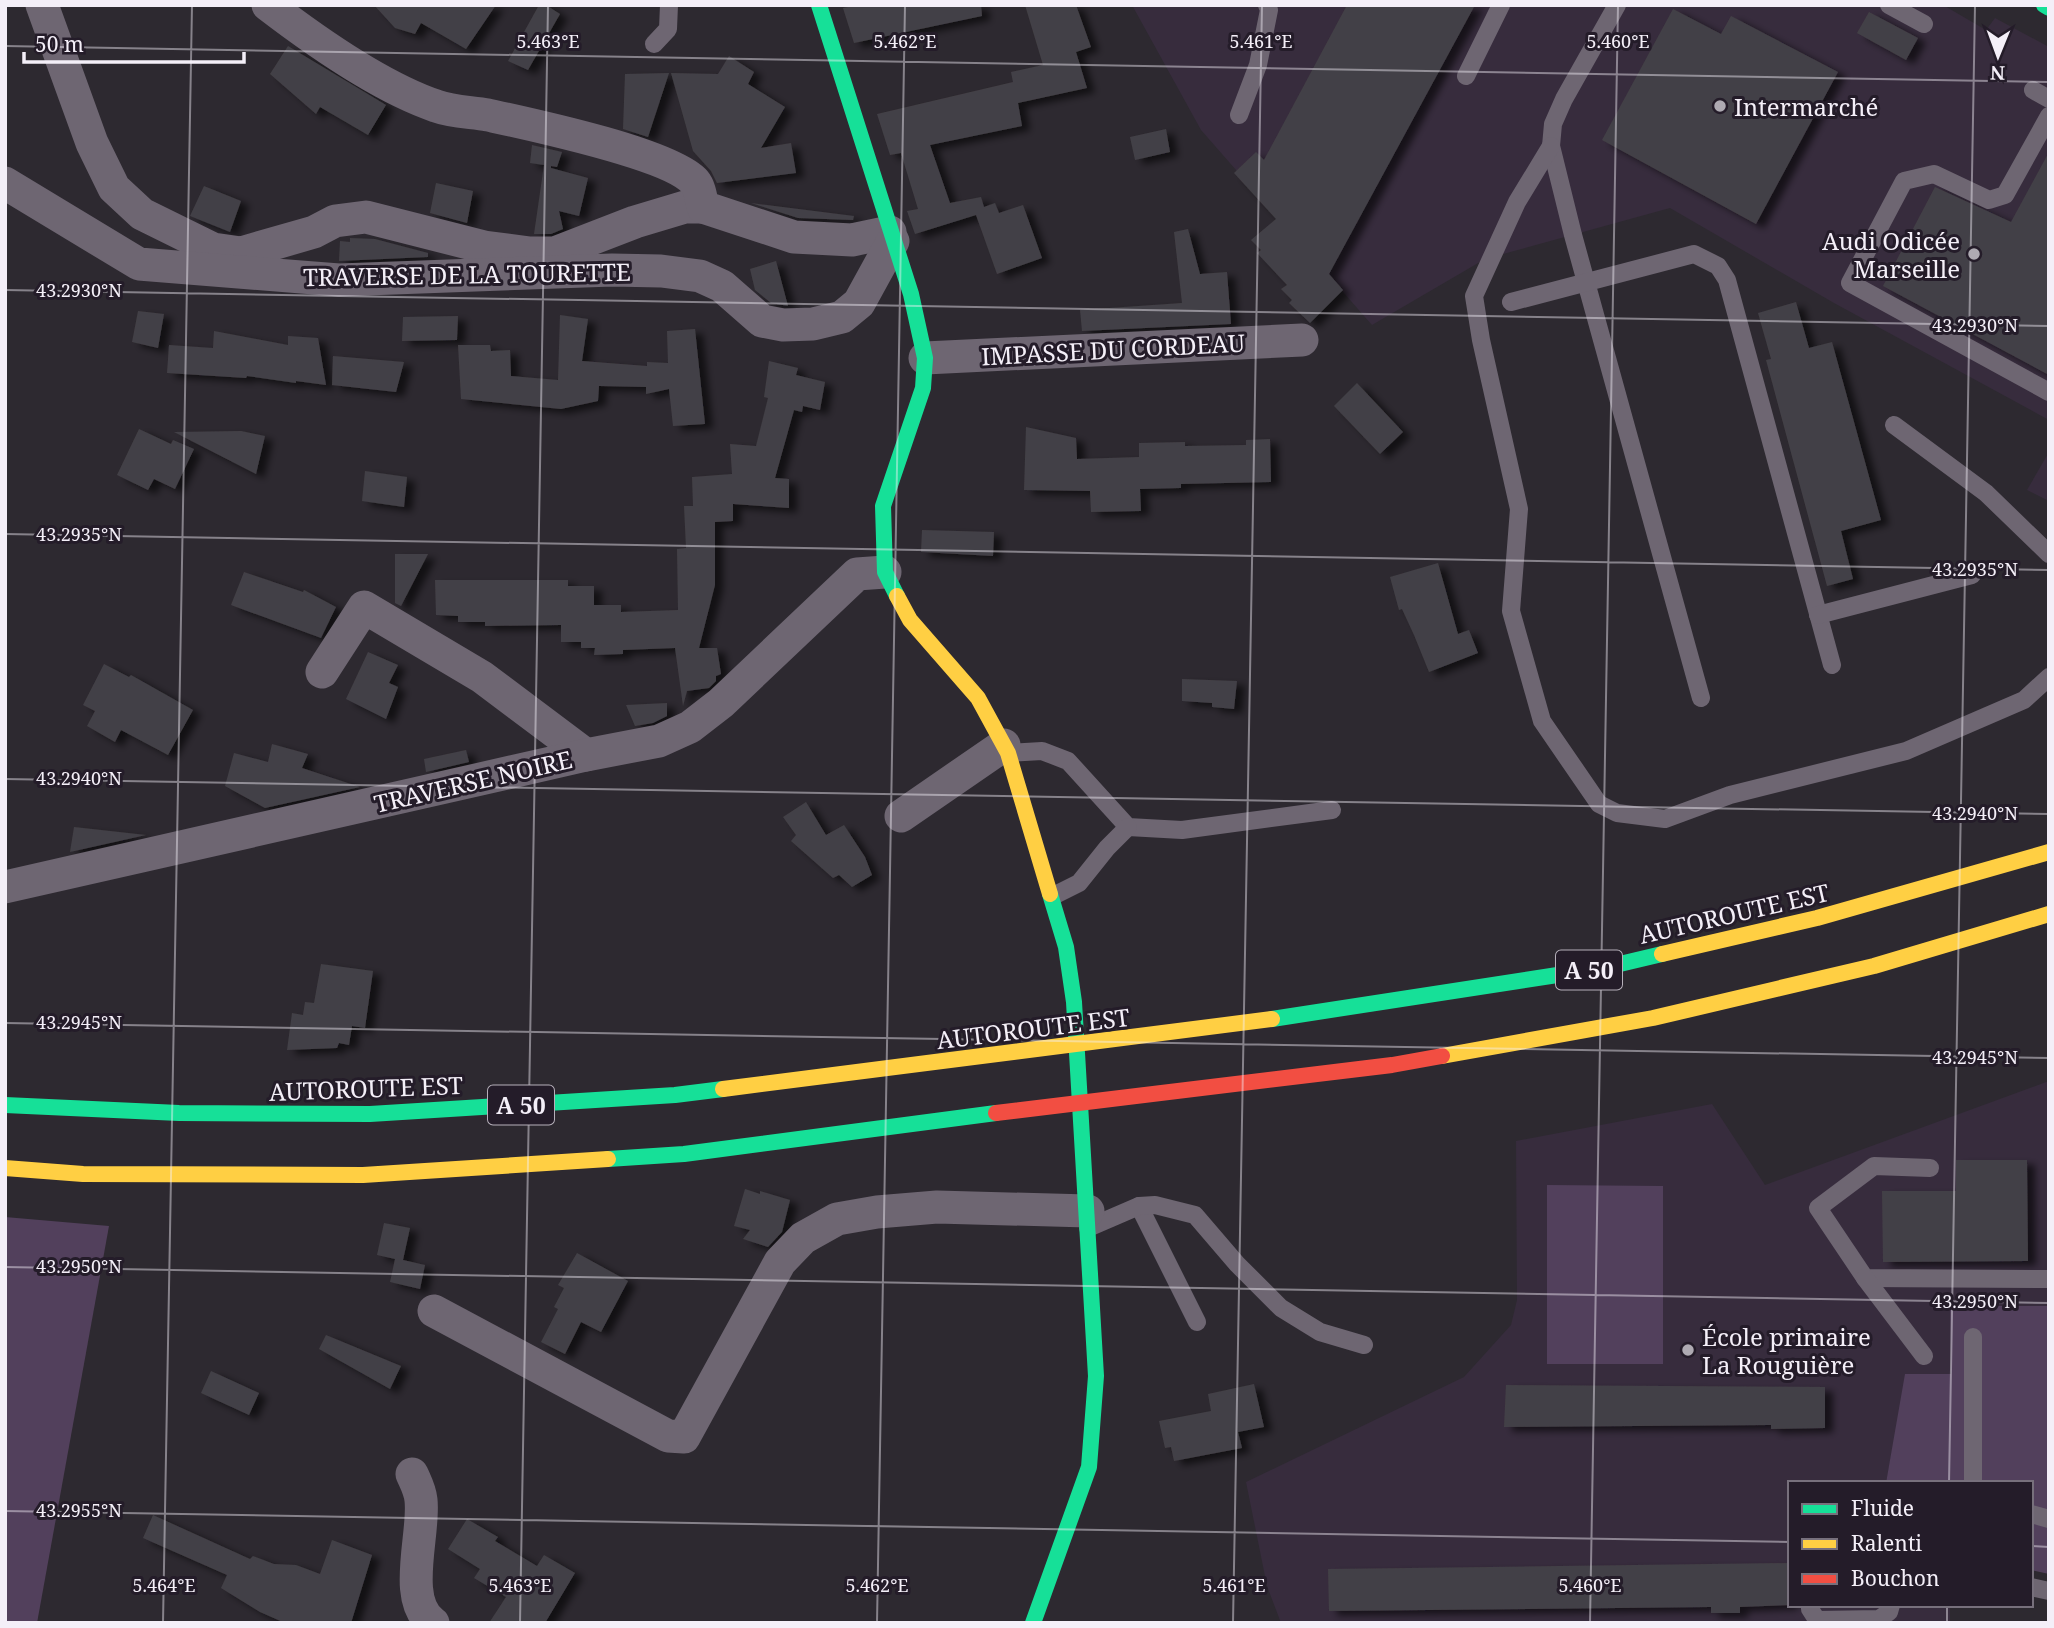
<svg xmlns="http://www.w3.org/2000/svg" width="2054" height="1628" font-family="'Noto Serif',serif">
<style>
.built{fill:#372c3d}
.green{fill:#52405c}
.building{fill:#434046;filter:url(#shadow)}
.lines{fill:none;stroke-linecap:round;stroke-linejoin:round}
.lane{stroke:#6e6672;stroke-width:18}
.street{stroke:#6e6672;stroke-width:33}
.fast{stroke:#16e098;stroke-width:16}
.slow{stroke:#ffcf43;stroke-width:16}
.jam{stroke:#f24e42;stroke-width:16}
.ticks{fill:none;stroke:#f4eff8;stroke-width:2;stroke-opacity:0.45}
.poi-dot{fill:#aeaab2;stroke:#241c29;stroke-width:2.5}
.labels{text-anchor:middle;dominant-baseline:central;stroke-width:6;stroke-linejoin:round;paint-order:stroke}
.shield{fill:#241c29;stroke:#b6b0ba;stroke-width:2}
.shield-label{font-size:23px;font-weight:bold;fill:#f4eff8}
.poi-label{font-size:24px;fill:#f4eff8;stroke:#241c29;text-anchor:start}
.street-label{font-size:24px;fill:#f4eff8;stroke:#241c29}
.ticks-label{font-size:18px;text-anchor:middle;fill:#f4eff8;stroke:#241c29;stroke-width:6;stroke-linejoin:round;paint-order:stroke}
</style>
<defs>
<filter id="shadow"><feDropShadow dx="8" dy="4.5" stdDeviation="3.5" flood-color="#0009"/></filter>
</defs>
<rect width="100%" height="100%" fill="#2d2930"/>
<!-- built -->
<g class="built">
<polygon points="1132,5 1943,5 1986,30 1995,18 2049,47 2049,420 1834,303 1670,208 1485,259 1372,325 1201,130"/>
<polygon points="2049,452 2049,501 2027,490"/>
<polygon points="2049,1081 2049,1306 1950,1306 1951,1374 1895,1436 1886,1483 1790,1483 1790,1605 1950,1605 1950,1623 1281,1623 1267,1586 1246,1482 1464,1377 1511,1325 1517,1300 1516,1141 1712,1104 1765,1185"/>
</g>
<!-- green -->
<g class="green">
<polygon points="1547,1185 1663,1186 1663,1364 1547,1364"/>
<polygon points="5,1217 109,1226 37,1623 5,1623"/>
<polygon points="1950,1306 2049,1306 2049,1574 2031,1570 2031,1483 1886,1483 1905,1374 1951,1374"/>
</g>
<!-- building -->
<g class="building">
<polygon points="374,5 496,5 466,49 421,23 415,34 395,28"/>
<polygon points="539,5 546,5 560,14 528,70 508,61"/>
<polygon points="858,5 981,5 982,16 854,43 843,8"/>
<polygon points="1025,5 1076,5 1091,47 1076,52 1087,88 1018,103 1022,126 930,145 950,203 981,197 984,207 995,203 999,213 1023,205 1042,258 997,274 976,215 915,234 907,211 918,209 901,153 890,155 877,114 1013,82 1011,72 1043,65"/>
<polygon points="1347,5 1475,5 1329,274 1343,290 1310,323 1289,303 1292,300 1281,289 1287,285 1257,253 1261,250 1251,240 1276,219 1234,173 1256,152 1264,160"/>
<polygon points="1673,9 1721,34 1731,16 1838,72 1756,224 1602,140"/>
<polygon points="1869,12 1918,38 1906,60 1857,33"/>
<polygon points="288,46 386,105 368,135 320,107 316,114 270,74"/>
<polygon points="729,56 754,72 748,84 785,107 761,148 791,143 796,173 717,183 711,171 693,151 671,73 718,74"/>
<polygon points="669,73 648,137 623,129 625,74"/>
<polygon points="1166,129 1170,152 1135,160 1130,137"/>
<polygon points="532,145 562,152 557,167 551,166 551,168 588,178 579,216 559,211 563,229 551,234 534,234 544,165 530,163"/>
<polygon points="2049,152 2049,375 1883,286 1935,187 2011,222"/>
<polygon points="436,183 473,191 467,223 430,213"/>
<polygon points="204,186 241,201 230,232 190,216"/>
<polygon points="751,203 854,216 853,220 798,218"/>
<polygon points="1188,229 1200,274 1227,272 1231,324 1082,331 1080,310 1182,303 1174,232"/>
<polygon points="350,238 375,239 428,253 428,257 339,261 340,241 350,242"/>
<polygon points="776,261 788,306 771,303 755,290 750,269"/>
<polygon points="1796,302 1809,348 1832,342 1881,520 1841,531 1853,579 1827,586 1766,360 1771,359 1758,313"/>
<polygon points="138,311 164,314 158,348 132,342"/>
<polygon points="560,315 588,319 582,361 647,366 647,362 668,363 667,331 695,329 705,424 673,426 669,389 646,394 646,387 599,386 598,401 561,409 461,399 458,345 490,345 491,351 510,350 511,376 558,380"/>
<polygon points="458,316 457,340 402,341 403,317"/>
<polygon points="214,331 288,345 288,336 318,338 326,385 296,381 296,383 247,376 246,378 167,373 169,345 213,348"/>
<polygon points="333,356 404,362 396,392 332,385"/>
<polygon points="769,361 798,368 796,375 825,382 820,410 803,406 802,412 794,410 775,478 789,479 789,508 733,504 733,521 715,522 715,585 699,648 717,648 721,674 716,676 716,681 709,688 687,691 683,706 675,648 623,650 623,654 594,655 595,648 581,648 581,642 561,642 561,625 485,626 485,622 458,622 458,616 436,615 435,580 568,580 568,586 594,586 594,605 621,605 621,612 678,610 677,549 686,548 684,506 693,506 692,477 732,474 730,444 756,446 768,398 764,397"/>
<polygon points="1357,383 1403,432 1380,454 1334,406"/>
<polygon points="1026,427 1076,438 1077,459 1139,457 1139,443 1185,442 1185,446 1246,445 1246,440 1270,439 1271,482 1181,484 1181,488 1140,489 1141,511 1091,512 1090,491 1024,490"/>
<polygon points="139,429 171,444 173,440 194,449 175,489 154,479 148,490 117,475"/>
<polygon points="241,431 265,436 256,474 174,432"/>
<polygon points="365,471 407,477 404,507 362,501"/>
<polygon points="922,530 994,532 993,556 921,552"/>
<polygon points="395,554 428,554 401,606 395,603"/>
<polygon points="1438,563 1458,634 1469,630 1478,653 1429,672 1414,635 1402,609 1399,610 1390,577"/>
<polygon points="244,572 303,592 304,590 336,607 321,638 231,605"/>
<polygon points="368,652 398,665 389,683 398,687 386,719 346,699"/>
<polygon points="104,664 129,677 131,675 193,710 168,755 121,730 115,742 87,726 95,711 83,705"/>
<polygon points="1182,679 1237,681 1234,709 1212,707 1212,703 1182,701"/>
<polygon points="667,703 667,716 653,723 635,726 626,705"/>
<polygon points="272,744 308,754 302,768 360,787 265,808 225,786 234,753 268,762"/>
<polygon points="466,750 469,762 426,772 424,759"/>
<polygon points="806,802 826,835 844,825 865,857 872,875 852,887 839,875 833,878 791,841 796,835 783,817"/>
<polygon points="74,827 146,835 70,852"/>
<polygon points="321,964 373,971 365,1028 352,1026 349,1045 339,1043 337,1048 287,1050 292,1013 303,1015 305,1002 314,1003"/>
<polygon points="1956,1160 2027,1160 2028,1261 1883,1262 1882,1191 1956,1191"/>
<polygon points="745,1189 760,1194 760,1191 790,1200 782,1232 768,1247 743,1239 750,1230 734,1226"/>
<polygon points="384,1223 410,1228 403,1260 425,1265 420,1289 390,1282 395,1259 377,1255"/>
<polygon points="577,1253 628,1281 601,1332 581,1322 565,1354 541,1342 558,1309 554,1307 564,1288 558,1285"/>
<polygon points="326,1335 401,1366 390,1389 319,1349"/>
<polygon points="211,1371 259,1393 249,1415 201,1393"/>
<polygon points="1254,1384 1264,1427 1238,1432 1242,1448 1174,1461 1171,1447 1165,1448 1159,1421 1211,1411 1208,1394"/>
<polygon points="1506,1385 1825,1387 1825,1428 1771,1429 1771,1425 1504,1427"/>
<polygon points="153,1515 250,1559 253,1556 274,1564 296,1565 320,1574 332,1540 372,1555 351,1623 285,1623 260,1612 221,1588 227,1575 143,1538"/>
<polygon points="467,1519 498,1537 495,1541 537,1566 544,1555 575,1573 545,1623 489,1623 506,1597 474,1578 480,1569 448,1549"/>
<polygon points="1790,1563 1790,1605 1740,1607 1740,1613 1711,1613 1711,1607 1329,1611 1328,1569"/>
</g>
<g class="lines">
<!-- lane -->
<g class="lane">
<polyline points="1617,5 1564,99 1553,124 1551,146 1573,235 1701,698"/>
<polyline points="1889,5 1924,24"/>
<polyline points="654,44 668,29 669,5"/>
<polyline points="1466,76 1501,5"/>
<polyline points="2033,90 2049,99"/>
<polyline points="1239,115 1258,65 1269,10 1267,5"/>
<polyline points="2049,116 2005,195 1989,200 1934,174 1904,181 1850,283 2049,392"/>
<polyline points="1551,146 1517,202 1474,296 1481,340 1519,509 1511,611 1542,721 1599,804 1617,813 1665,819 1730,795 1906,751 2024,700 2049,677"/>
<polyline points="1511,302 1694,254 1718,266 1727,280 1832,665"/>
<polyline points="1894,425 1986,493 2049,554"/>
<polyline points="1818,615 1972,575"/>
<polyline points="1008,753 1042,751 1068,761 1128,827 1182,830 1332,810"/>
<polyline points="1053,896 1079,883 1107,848 1128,827"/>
<polyline points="1930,1168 1874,1166 1818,1208 1865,1278 2049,1279"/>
<polyline points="1139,1206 1197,1322"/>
<polyline points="1088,1228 1139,1206 1155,1205 1195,1215 1237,1264 1281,1308 1320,1332 1364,1345"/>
<polyline points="1865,1278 1924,1356"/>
<polyline points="1973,1337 1973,1483"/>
<polyline points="2031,1514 2049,1519"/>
<polyline points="2031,1587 2049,1591"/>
<polyline points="1810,1605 1810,1609 1817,1620 1879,1619 1889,1612 1891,1605"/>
</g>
<!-- street -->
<g class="street">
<polyline points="42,5 92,143 114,188 142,214 213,249 241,253 314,232 335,221 366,217 484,247 530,253 555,253 635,222 685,207 703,207"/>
<path d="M268,5C315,41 380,87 436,106C452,112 471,112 488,115C529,124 671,154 695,182C700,188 701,199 703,207L794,237L852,240L890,232"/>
<polyline points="5,183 139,264 339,280 612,270 661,271 700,276 722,286 762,321 783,325 813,324 842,317 859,303 893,241"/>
<polyline points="925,358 1302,340"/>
<polyline points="322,672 364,607 482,677 586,755"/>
<polyline points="901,816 1004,745"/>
<polyline points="5,887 586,755 659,741 690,727 721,703 857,574 885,572"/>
<polyline points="434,1311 668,1436 684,1437 780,1262 803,1238 837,1219 877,1212 937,1207 1088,1211"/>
<path d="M412,1474C416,1483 420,1490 421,1500C425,1534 401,1601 433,1623"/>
</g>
<!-- fast -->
<g class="fast">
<polyline points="819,5 911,294 925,358 923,388 883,506 885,572 897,596"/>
<polyline points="2044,5 2049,8"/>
<polyline points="1272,1019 1603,968 1662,954"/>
<polyline points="5,1105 179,1113 370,1114 675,1095 723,1089"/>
<polyline points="608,1159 684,1154 996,1113"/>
<polyline points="1033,1623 1089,1467 1096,1376 1074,1002 1066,947 1050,894"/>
</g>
<!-- slow -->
<g class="slow">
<polyline points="897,596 910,620 978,698 1008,753 1050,894"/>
<polyline points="1662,954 1817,918 2049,852"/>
<polyline points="1442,1056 1653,1018 1874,966 2049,914"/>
<polyline points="723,1089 1272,1019"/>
<polyline points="5,1168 83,1174 363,1175 608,1159"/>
</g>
<!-- jam -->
<polyline class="jam" points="996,1113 1392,1065 1442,1056"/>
</g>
<!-- ticks -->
<path class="ticks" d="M5,46L2049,82M5,290L2049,326M5,534L2049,570M5,779L2049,814M5,1023L2049,1058M5,1267L2049,1303M1949,1483L1975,5M5,1511L1790,1542M2031,1546L2049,1547M163,1623L192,5M520,1623L548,5M877,1623L905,5M1233,1623L1262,5M1590,1623L1618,5M1947,1623V1605"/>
<!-- markers -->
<g class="poi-dot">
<circle cx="1720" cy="106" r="7"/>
<circle cx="1974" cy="254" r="7"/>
<circle cx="1688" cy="1350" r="7"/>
</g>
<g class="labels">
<!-- shield labels -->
<g class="shield">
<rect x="1556" y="950.5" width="66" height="39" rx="5"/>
<rect x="488" y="1085.5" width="66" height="39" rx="5"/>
</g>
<g class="shield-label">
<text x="1589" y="970">A 50</text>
<text x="521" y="1105">A 50</text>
</g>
<!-- poi labels -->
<g class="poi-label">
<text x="1734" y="106">Intermarché</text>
<text x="1960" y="240" text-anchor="end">Audi Odicée<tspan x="1960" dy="28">Marseille</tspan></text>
<text x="1702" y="1336">École primaire<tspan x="1702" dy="28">La Rouguière</tspan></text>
</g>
<!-- street labels -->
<g class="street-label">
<text transform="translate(467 274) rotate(-1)">TRAVERSE DE LA TOURETTE</text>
<text transform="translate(1113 349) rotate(-3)">IMPASSE DU CORDEAU</text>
<text transform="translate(473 781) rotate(-13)">TRAVERSE NOIRE</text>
<text transform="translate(1734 913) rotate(-13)">AUTOROUTE EST</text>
<text transform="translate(1033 1028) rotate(-7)">AUTOROUTE EST</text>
<text transform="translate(366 1088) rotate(-2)">AUTOROUTE EST</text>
</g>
</g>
<g class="ticks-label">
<text x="548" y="48">5.463°E</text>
<text x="905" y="48">5.462°E</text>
<text x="1261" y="48">5.461°E</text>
<text x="1618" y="48">5.460°E</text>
<text x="79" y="297">43.2930°N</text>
<text x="1975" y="332">43.2930°N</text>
<text x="79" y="541">43.2935°N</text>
<text x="1975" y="576">43.2935°N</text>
<text x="79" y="785">43.2940°N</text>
<text x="1975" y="820">43.2940°N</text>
<text x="79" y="1029">43.2945°N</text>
<text x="1975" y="1064">43.2945°N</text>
<text x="79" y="1273">43.2950°N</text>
<text x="1975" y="1308">43.2950°N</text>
<text x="79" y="1517">43.2955°N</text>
<text x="164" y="1592">5.464°E</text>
<text x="520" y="1592">5.463°E</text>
<text x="877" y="1592">5.462°E</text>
<text x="1234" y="1592">5.461°E</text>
<text x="1590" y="1592">5.460°E</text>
</g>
<!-- border -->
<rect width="2054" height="1628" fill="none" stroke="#f4eff8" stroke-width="14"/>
<!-- legend -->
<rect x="1788" y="1481" width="245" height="126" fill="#241c29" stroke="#77707c" stroke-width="2"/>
<rect x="1802" y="1504" width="35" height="10" fill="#16e098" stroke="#77707c" stroke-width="2"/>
<text x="1851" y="1516" font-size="21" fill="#f4eff8">Fluide</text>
<rect x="1802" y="1539" width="35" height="10" fill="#ffcf43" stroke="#77707c" stroke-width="2"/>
<text x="1851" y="1551" font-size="21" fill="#f4eff8">Ralenti</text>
<rect x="1802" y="1574" width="35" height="10" fill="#f24e42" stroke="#77707c" stroke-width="2"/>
<text x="1851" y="1586" font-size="21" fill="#f4eff8">Bouchon</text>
<!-- north arrow -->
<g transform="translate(1998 56) rotate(181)" stroke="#241c29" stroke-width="5" paint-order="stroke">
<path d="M0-5L12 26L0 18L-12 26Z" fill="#f4eff8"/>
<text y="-10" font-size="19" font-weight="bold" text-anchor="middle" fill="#f4eff8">N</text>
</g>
<!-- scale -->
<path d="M24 52v10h220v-10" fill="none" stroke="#f4eff8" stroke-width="3.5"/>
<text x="35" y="52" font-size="21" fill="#f4eff8" stroke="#241c29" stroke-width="5" paint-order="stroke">50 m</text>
</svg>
